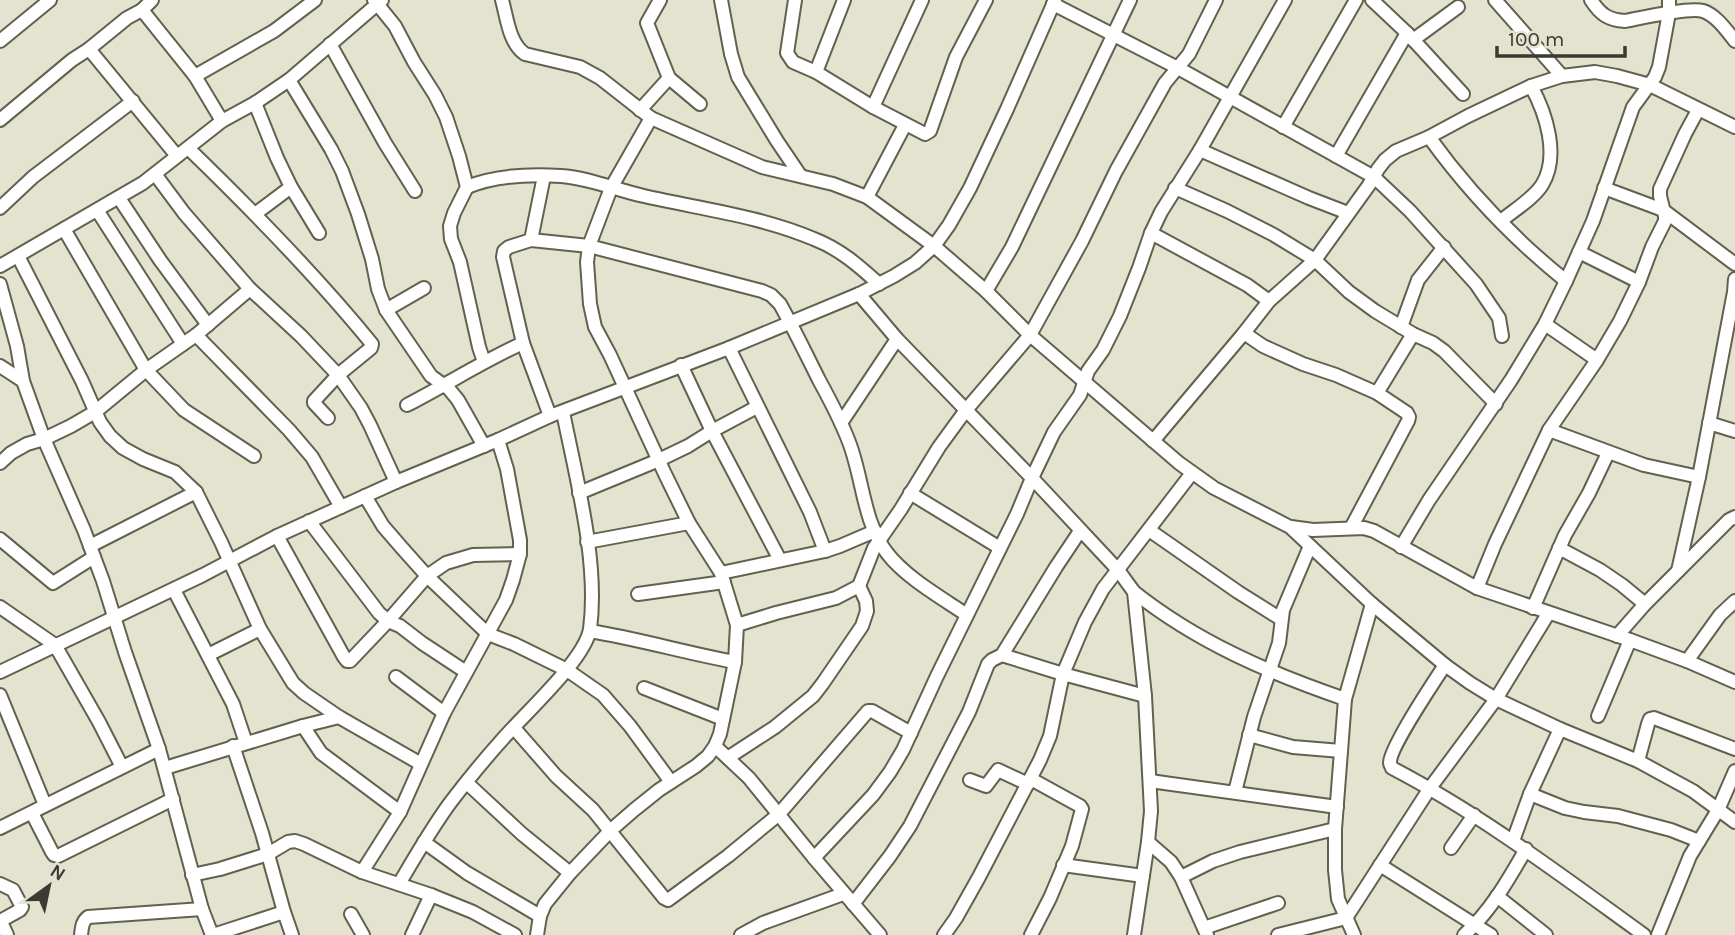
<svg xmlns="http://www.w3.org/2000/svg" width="1735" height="935" font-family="Karla,sans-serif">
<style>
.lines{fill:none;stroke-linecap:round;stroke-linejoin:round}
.minor-casing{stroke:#62614f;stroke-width:16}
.minor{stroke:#fff;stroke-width:12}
</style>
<rect width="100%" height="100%" fill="#e4e3cf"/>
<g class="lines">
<!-- minor casing -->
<g class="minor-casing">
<g id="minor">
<polyline points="374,0 395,26 414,62 435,95 446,117 459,156 467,187 454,213 450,226 451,239 460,262 479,347 484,362"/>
<path d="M502,0C507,18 509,43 525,54L580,67L600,78L651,118L762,167L833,184L867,197L934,246L986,291L1030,335L1179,463L1214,488L1290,527L1372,604L1445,665L1470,683L1496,699L1560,729L1638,761L1669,778L1693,791L1735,822"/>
<polyline points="721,0 731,54 738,77 777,141 800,175"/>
<polyline points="795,0 787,53 793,62 816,72"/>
<polyline points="844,0 816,72 873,107 925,134 930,131 956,57 986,0"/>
<polyline points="1372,0 1407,33 1463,94"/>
<polyline points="1495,0 1562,76"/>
<path d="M1591,0C1600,14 1608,20 1625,21C1641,18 1690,7 1703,11C1716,15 1727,31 1735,41"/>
<polyline points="1053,4 1178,68 1374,177 1410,211 1476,284 1499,318 1502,336"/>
<polyline points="142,10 195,76 222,121"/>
<polyline points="1413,40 1458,7"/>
<polyline points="0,41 50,0"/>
<polyline points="330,44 385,143 415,191"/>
<polyline points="89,49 177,156"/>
<polyline points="195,76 274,31 315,0"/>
<polyline points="669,78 700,104"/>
<polyline points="289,80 331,149 342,171 358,214 372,259 378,289 386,310 431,376 449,389 458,400 484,446"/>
<polyline points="255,103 277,158 291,187 319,233"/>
<polyline points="873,107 922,0"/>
<polyline points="640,110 669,78 647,23 660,0"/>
<polyline points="0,120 72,60 89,49 127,18 142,10 152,0"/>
<polyline points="1283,127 1356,0"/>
<path d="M1429,137C1468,191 1515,240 1566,281"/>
<path d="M188,148C253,211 315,274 372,344L371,348L338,375L314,401V403L328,418"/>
<polyline points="1200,150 1309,198 1348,213"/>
<polyline points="1336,156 1407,33"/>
<polyline points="155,174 184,213 250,289 301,336 338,375 361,408 370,425 396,482"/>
<path d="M467,187C496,175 530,174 561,176C590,178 616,190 644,196C701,209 760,216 814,239C840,249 859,266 879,284"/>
<polyline points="1175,188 1227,211 1274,235 1315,260 1349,292 1375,311 1413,334 1433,343 1444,351 1496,404"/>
<polyline points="1604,188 1663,210 1735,264"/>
<polyline points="867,197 905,125"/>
<polyline points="119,198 160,260 208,325"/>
<polyline points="0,208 33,177 133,101"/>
<polyline points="97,210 183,344"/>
<polyline points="255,214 291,187"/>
<path d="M1501,221C1514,210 1533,199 1542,185C1560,156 1546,113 1531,86"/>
<polyline points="64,229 146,370 184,410 254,456"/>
<polyline points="1151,233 1247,285 1269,301"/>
<polyline points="531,240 544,176"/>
<polyline points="1579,252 1639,282"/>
<polyline points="18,256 82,381 100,422 110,436 123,448 143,459 175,472 196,492 221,542 260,629 293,683 304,693 339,717 421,764"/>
<polyline points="0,266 143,183 222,121 255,103 289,80 382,0"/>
<polyline points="0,284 17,346 23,381 44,439 84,530 103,581 125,652 159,749 202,909 212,935"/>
<polyline points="986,291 1012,247 1130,0"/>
<polyline points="859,294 897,339 1032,478 1118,570 1134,592 1145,696 1151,811 1148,842 1134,935"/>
<polyline points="386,310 424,288"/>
<polyline points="1545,324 1597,360"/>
<polyline points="1401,327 1418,280 1444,247"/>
<polyline points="1244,333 1263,346 1303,364 1336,375 1377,393 1407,413 1409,417 1408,421 1351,528"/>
<polyline points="196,335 289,430 312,457 341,507"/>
<polyline points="729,348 810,512 825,551"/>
<polyline points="681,365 712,431 780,560"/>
<polyline points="0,366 23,381"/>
<polyline points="1377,393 1413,334"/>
<path d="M407,405C446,385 483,361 523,343"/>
<path d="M550,416L523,343L503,257L504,251L509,247L531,240L589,246L762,291L771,295L780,304C794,329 806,354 819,380C830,400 841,421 849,442C863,478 863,522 887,553C905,577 942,598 967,615"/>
<polyline points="841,423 897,339"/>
<polyline points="1709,423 1735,431"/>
<polyline points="1549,430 1644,465 1699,477"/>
<polyline points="1153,441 1244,333 1269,301 1315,260 1369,185 1378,169 1385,160 1396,151 1429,137 1468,116 1531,86 1562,76 1595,72 1617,76 1650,85 1735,127"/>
<polyline points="0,463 11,453 27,444 44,439 71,426 95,412 146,370 196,335 250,289"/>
<polyline points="579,493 659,460 688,446 712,431 757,407"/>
<polyline points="910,493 1000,548"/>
<polyline points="365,496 383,526 402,548 427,576 488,634 514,644 567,670 603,695 630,726 671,782"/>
<polyline points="309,521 379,613 388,621 400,626 422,643 466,672"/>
<polyline points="1291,527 1313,530 1364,528 1374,531 1477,588 1630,640 1687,661 1735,682"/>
<polyline points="1149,530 1238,592 1281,619"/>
<polyline points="277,536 344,657 347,661 350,661 388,621 427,576 446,563 473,555 520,554"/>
<polyline points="0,539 53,583 94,557"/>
<polyline points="587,542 689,523"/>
<polyline points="90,546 196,492"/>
<polyline points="1401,547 1429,500 1511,380 1545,324 1566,281 1593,221 1633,107 1655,77 1659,67 1669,13 1669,0"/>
<polyline points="1559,548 1600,570 1622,585 1645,604"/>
<polyline points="1678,571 1699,477 1734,292 1735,279"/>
<polyline points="721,573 825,551 840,546 875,531"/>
<polyline points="1477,588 1495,544 1549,430 1597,360 1620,321 1639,282 1652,247 1665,221 1665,216 1660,196 1660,189 1685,134 1698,110"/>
<polyline points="174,590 233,704 246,743"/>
<path d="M1134,592C1197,642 1269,673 1345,699"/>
<polyline points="638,594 724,582"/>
<polyline points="0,607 55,645 99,722 122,767"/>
<polyline points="1533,608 1565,535 1589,493 1608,453"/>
<polyline points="737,625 776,613 836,598 859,586 874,548 901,509 939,447 966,410 1030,335 1082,241 1116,171 1165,83 1189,54 1216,0"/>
<path d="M590,631C639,639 686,653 735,662"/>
<polyline points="1617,636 1645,604 1729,520 1735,517"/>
<polyline points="208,655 260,629"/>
<polyline points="1002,655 1063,674 1145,696"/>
<polyline points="1687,661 1720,615 1735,601"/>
<path d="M1445,665C1435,680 1389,749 1390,763C1390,765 1392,767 1392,768C1482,815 1562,876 1644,935"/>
<polyline points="0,672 203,575 277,536 396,482 498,440 550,416 729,348 859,294 894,276 915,263 934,246 949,225 970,188 1007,109 1055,0"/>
<polyline points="396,677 444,713"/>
<polyline points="644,688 723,719"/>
<polyline points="0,695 45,805"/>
<polyline points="1598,716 1630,640"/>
<polyline points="303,726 321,753 400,812"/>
<polyline points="514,728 556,776 593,810 664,898 668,900 728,856 779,814 868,711 872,711 911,733"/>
<polyline points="1249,735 1293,747 1341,751"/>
<polyline points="233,746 262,833 284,912 292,935"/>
<polyline points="715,746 749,778 814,858 880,935"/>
<polyline points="729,757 775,727 813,696 823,683 862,626 867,611 866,601 859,586"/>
<polyline points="1638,761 1648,724 1650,719 1654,718 1735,749"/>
<polyline points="165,768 303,726 339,717"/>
<polyline points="970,780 986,786 998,770 1028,784"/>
<polyline points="1150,781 1337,807"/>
<polyline points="467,783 522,834 570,873"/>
<polyline points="1235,792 1254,717 1279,643 1283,610 1310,546"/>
<polyline points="1530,794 1565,808 1584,812 1618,816 1671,830 1699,841"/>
<polyline points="32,813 52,852 54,855 58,856 173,799"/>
<polyline points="0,828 159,749"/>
<polyline points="1513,841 1530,794 1560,729"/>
<polyline points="424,842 467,873 540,916"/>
<polyline points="1148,842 1171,862 1181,877 1207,935"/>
<polyline points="1451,848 1474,815"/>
<polyline points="814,858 873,795 890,772 903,750 937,676 1017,514 1032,478 1054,432 1080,395 1088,371 1103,350 1120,316 1139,268 1151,233 1161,212 1200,150 1285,0"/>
<polyline points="1063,865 1143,876"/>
<polyline points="1380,865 1491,935"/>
<polyline points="362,872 400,812 444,713 506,600 513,580 520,554 520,540 507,469 498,440"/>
<polyline points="192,875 220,869 268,854 288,842 295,841 304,844 362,872 431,895 473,912 515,935"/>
<polyline points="1181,877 1213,861 1240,852 1335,829"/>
<polyline points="0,884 13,890 22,907 20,910 2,920 2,924 7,935"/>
<path d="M399,884C415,857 431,829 450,803C466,782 483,761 501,741C523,715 585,660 590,629C599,562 576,478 563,412"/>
<polyline points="1497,896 1546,935"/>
<polyline points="853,904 890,856 910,826 969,712 988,664 992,660 1002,655 1056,567 1080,531"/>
<polyline points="351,914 363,935"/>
<polyline points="1204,928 1278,903"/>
<path d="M81,935C82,927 82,922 88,917L202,909"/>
<polyline points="213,935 284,912"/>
<polyline points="412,935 431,895"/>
<polyline points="537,935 540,916 545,904 570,873 611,830 634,810 659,790 696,766 708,756 715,746 720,734 735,662 737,625 721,573 689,523 665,474 610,355 595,327 590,304 587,262 589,246 611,188 651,118"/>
<polyline points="741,935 763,923 843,894"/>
<polyline points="944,935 956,918 979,877 1040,760 1050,736 1063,674 1085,622 1103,589 1192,473"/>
<polyline points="1031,935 1050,898 1072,846 1082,809 1080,806 1031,779"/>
<polyline points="1278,935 1346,918 1430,788 1496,699 1548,614"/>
<polyline points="1354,935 1338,899 1335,870 1335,829 1345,699 1372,604"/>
<path d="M1464,935C1490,912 1509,879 1526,849"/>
<polyline points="1658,935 1690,856 1718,810 1735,771"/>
</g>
</g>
<!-- minor -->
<use href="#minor" class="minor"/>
</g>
<!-- north arrow -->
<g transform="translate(49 886) rotate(33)" stroke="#e4e3cf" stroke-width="5" paint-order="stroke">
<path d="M0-5L12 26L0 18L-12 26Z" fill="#3a3a32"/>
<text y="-10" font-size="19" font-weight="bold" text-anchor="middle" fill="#3a3a32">N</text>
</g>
<!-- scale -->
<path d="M1497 46v10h128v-10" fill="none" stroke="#3a3a32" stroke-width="3.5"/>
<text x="1508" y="46" font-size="21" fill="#3a3a32" stroke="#e4e3cf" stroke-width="5" paint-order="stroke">100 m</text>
</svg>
